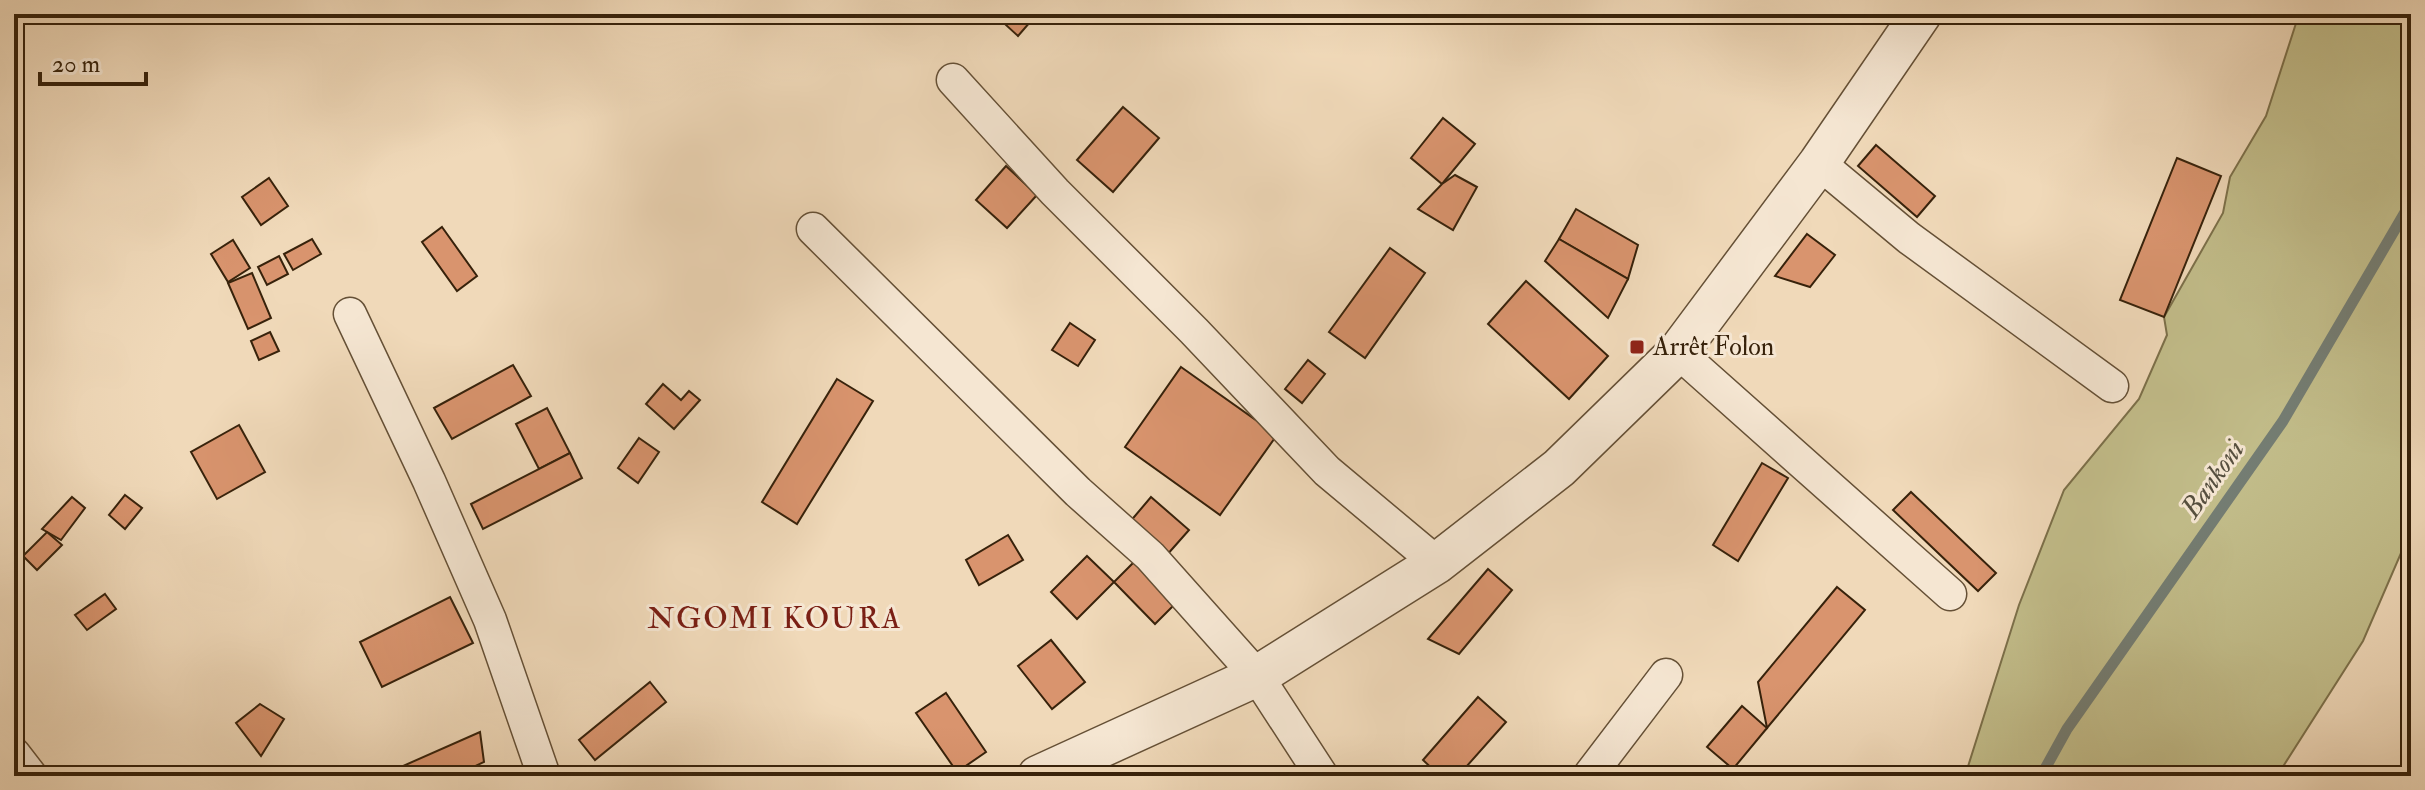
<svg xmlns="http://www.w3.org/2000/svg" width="2425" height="790" font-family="'IM FELL Double Pica',serif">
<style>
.green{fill:#c2bd8a;stroke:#7c704a;stroke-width:2}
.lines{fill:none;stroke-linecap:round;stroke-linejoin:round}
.stream{stroke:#747d73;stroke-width:11}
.building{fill:#d9946e;stroke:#37220b;stroke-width:2}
.minor-casing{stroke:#655036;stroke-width:35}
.tertiary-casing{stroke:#655036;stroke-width:43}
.minor{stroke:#f5e6d2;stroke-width:32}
.tertiary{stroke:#f5e6d2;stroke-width:40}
.poi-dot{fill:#8f2418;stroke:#f5e6d2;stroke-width:3}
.labels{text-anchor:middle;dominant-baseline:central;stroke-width:6;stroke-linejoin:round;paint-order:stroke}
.poi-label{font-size:26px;fill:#37220b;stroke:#f5e6d2;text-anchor:start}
.water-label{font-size:28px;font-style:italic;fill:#564f3f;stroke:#f5e6d2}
.quarter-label{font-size:30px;letter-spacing:2px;fill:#7a1f14;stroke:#f5e6d2}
</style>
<rect width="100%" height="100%" fill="#f0d9b9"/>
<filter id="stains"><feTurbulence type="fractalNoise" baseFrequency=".0025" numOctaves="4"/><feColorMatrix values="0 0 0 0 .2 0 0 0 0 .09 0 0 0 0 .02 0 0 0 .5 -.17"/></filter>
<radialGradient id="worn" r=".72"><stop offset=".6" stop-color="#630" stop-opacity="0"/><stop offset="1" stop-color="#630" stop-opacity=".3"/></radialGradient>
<!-- green -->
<polygon class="green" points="2299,14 2411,14 2411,530 2363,641 2277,776 1965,776 2019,605 2064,490 2139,399 2167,335 2164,317 2223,213 2230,177 2266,116"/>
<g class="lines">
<!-- stream -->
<polyline class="stream" points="2041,776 2067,729 2283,421 2411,202"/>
</g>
<!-- building -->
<g class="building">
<polygon points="994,14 1037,14 1018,36"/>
<polygon points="1123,107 1159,138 1113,192 1077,160"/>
<polygon points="1443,118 1475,144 1442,184 1411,158"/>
<polygon points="1876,145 1935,196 1917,217 1858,166"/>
<polygon points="2177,158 2221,176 2164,317 2120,300"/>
<polygon points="1006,166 1037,195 1007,228 976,200"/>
<polygon points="1455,175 1477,187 1453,230 1418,209 1442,184"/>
<polygon points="269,178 288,206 261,225 242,197"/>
<polygon points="1576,209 1638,245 1628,279 1559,239"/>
<polygon points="442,227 477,276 457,291 422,242"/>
<polygon points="1807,234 1835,255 1810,287 1775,276"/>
<polygon points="312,239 321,254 293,270 284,254"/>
<polygon points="1559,239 1628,279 1608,318 1545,261"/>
<polygon points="233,240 250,268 228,282 211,254"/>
<polygon points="1390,248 1425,273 1365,358 1329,332"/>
<polygon points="279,256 288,274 267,285 258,267"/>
<polygon points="252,273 271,318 248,329 228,283"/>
<polygon points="1526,281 1608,356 1569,399 1488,324"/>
<polygon points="1070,323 1095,340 1078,366 1052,350"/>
<polygon points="270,332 279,351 259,360 251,341"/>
<polygon points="1308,360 1325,374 1302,403 1285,389"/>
<polygon points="513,365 531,396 452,439 434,408"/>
<polygon points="1181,367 1277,435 1220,515 1125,447"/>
<polygon points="837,379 873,401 797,524 762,502"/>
<polygon points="663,384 681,400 689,391 700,400 674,429 646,404"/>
<polygon points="547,408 570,453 539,469 516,424"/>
<polygon points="239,425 265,472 217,499 191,452"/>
<polygon points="639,438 659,452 638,483 618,468"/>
<polygon points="570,453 582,478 483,529 471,504"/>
<polygon points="1762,463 1788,478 1738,561 1713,545"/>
<polygon points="1911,492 1996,573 1978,591 1893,510"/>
<polygon points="125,495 142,508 125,529 109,515"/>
<polygon points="72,497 85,508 61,540 42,529"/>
<polygon points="1151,497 1189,530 1166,556 1129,523"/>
<polygon points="47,532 62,545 37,570 23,556"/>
<polygon points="1008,535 1023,560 979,585 966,560"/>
<polygon points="1087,556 1114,582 1077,619 1051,592"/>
<polygon points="1134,562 1175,604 1155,624 1114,582"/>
<polygon points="1488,569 1512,590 1459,654 1428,639"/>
<polygon points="1837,587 1865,610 1767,728 1758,682"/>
<polygon points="105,594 116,609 87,630 75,615"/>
<polygon points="450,597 473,643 382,687 360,642"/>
<polygon points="1051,640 1085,682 1052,709 1018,666"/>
<polygon points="650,682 666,702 595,760 579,740"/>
<polygon points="946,693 986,752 957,772 916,713"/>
<polygon points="1478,697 1506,722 1458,776 1440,776 1423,760"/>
<polygon points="260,704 284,719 261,756 236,723"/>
<polygon points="1742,706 1767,728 1733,769 1707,747"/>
<polygon points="480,732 484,762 454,776 407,776 403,766"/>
</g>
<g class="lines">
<!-- minor casing -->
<g class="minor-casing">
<g id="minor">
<polyline points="953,80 1055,192 1194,331 1327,471 1437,563"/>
<polyline points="1819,163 1909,238 2112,386"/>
<polyline points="813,229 1078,492 1150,556 1257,676 1322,776"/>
<polyline points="350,314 429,481 490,620 544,776"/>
<polyline points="1678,352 1950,594"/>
<polyline points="14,754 31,776"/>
<polyline points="1589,776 1666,675"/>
</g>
</g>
<!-- tertiary casing -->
<g class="tertiary-casing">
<polyline id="tertiary" points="1038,776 1257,676 1437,563 1559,468 1678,352 1819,163 1921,14"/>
</g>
<!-- minor -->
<use href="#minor" class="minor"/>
<!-- tertiary -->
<use href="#tertiary" class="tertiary"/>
</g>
<!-- markers -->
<rect class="poi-dot" x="1629" y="339" width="16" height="16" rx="4"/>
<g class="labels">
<!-- poi labels -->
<g class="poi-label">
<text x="1653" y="347">Arrêt Folon</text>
</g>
<!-- water labels -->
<g class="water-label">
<text transform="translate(2213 479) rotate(-55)">Bankoni</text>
</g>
<!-- quarter labels -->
<g class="quarter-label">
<text x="775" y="618">NGOMI KOURA</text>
</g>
</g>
<!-- margin -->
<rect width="2425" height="790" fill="none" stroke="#f0d9b9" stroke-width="48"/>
<rect x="16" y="16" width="2393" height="758" fill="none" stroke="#37220b" stroke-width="4"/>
<rect x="24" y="24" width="2377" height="742" fill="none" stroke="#37220b" stroke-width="2"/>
<!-- scale -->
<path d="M40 72v12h106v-12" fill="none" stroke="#37220b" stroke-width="4"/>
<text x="52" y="72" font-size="24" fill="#37220b" stroke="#f5e6d2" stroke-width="6" paint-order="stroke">20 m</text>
<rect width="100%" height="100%" filter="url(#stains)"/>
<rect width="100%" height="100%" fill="url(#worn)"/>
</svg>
